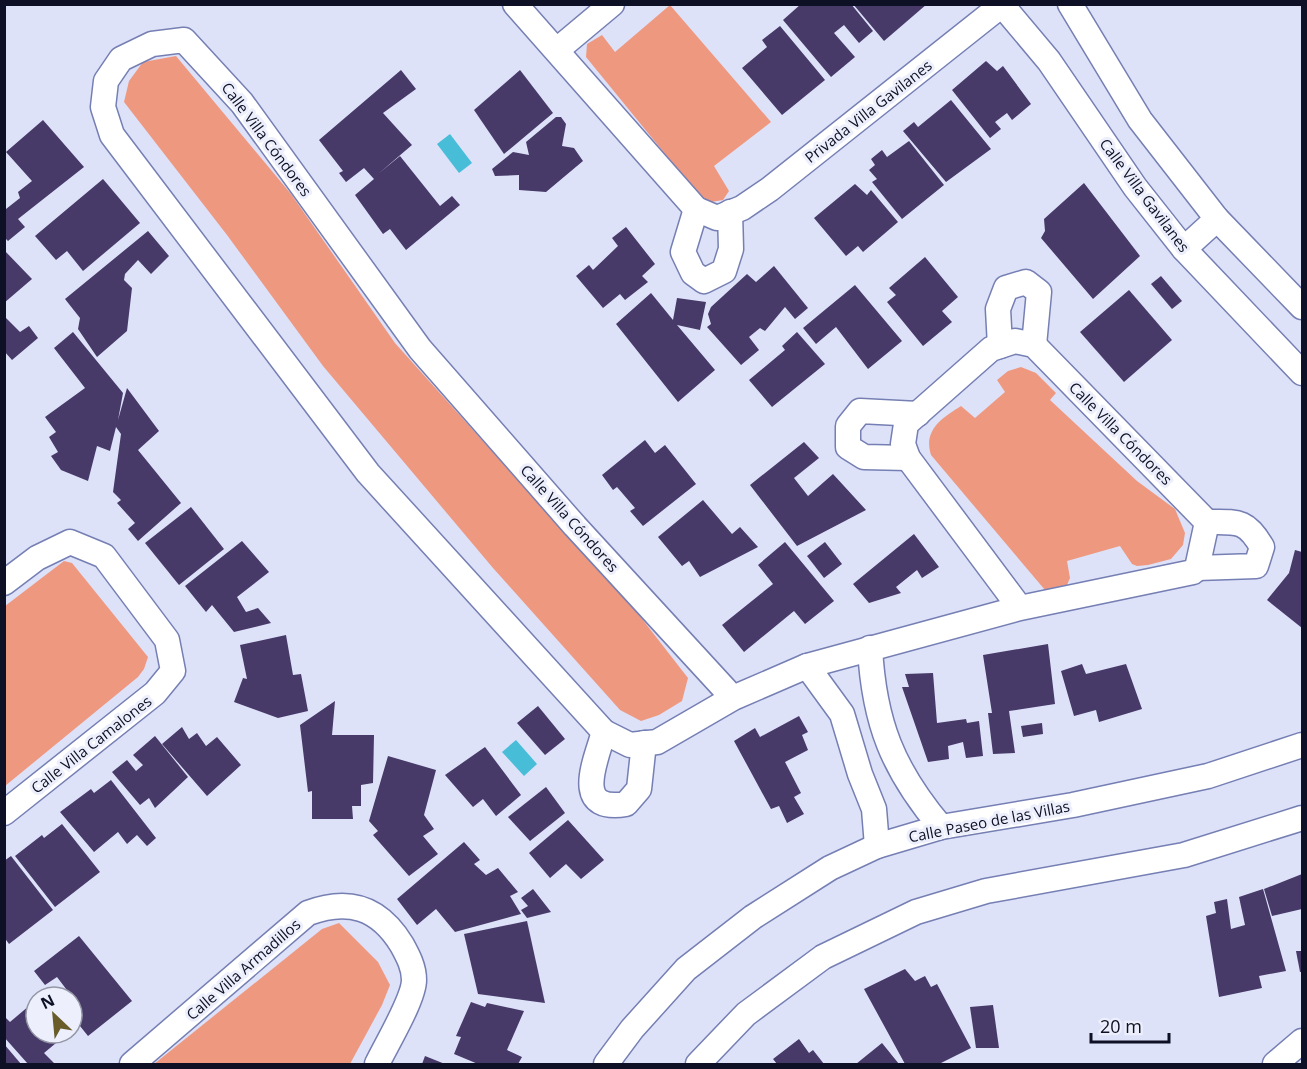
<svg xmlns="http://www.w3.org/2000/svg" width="1307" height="1069" font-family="'Open Sans',sans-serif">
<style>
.green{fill:#ef9880}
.water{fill:#48bdd8}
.building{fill:#473968}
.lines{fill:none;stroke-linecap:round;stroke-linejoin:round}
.street-casing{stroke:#757fb3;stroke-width:27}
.street{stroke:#fff;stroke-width:24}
.labels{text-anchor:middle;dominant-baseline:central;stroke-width:6;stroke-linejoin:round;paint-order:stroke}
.street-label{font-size:15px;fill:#0e1125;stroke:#edf0fc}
</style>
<rect width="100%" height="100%" fill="#dde2f9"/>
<!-- green -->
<g class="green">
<polygon points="670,5 771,122 714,166 729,191 723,200 705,203 586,57 587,44 602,35 615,52"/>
<polygon points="176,56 291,194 395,343 639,615 688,678 682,701 659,715 641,721 620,710 493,568 323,366 227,235 124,102 129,81 143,62"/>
<path d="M1021,367L1036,373L1056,393L1050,400L1137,481L1175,509L1185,533L1183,545L1171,559L1148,565L1137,566L1132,564L1120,546L1067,561L1070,578L1067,585L1045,590L931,455C923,430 942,418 961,406L975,418L1005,392L997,380L1008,371Z"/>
<polygon points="64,561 72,563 148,657 144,669 138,677 5,786 5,606"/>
<polygon points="339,923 378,962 390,985 382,1005 350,1064 154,1064 322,929"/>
</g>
<!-- water -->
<g class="water">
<polygon points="450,134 472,163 459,173 437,144"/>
<polygon points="516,740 537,764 524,776 502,752"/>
</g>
<!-- building -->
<g class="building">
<polygon points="801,4 851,4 873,31 859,43 844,25 834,33 855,57 831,77 783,20"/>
<polygon points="853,4 927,4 884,41"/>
<polygon points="780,26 825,80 782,115 742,68 767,47 762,40"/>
<polygon points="986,61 997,71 1003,66 1031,104 1012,120 1007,113 995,122 1001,129 990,138 952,90"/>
<polygon points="401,70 416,89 383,113 412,145 378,174 400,156 440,206 452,196 460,205 406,250 390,229 383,234 355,195 374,179 364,168 346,182 339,173 343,171 319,140"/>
<polygon points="520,70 553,113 504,154 474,110"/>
<polygon points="951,100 991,149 946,182 903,131 914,122 918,127"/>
<polygon points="556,117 561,117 566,124 562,146 574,148 583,161 546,192 519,190 519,175 495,176 492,169 513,152 529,155 526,142"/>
<polygon points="43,120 84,167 18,219 25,227 8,241 4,237 4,206 6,209 20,198 18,192 32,181 6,152"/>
<polygon points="909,141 944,185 902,219 872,182 877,179 869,170 875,165 871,159 882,150 887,157"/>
<polygon points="103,179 140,223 83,271 67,251 56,260 35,236"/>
<polygon points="1084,183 1140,256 1093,299 1041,238 1045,231 1044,219"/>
<polygon points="855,184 867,195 871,190 898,222 863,252 858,246 846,256 814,218"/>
<polygon points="626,227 655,264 642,276 648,282 625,300 620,294 603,308 576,276 589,265 593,270 618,246 612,238"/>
<polygon points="148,231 169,256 151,274 138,260 125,274 124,280 132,288 127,331 97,357 78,329 80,318 65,299"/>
<polygon points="4,250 32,279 4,303"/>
<polygon points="925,257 958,297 942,311 952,322 923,346 887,302 896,295 889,288"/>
<polygon points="774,266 808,308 795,319 785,307 765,331 760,328 749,337 759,350 741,365 707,327 711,324 708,314 711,307 747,274 756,282"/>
<polygon points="1161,276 1182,301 1172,309 1151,284"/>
<polygon points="855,285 902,341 868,369 836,327 816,344 803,328"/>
<polygon points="1129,290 1172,340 1124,382 1080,332"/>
<polygon points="651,293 673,320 677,298 706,302 700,330 677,325 715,370 678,402 616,324"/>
<polygon points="4,316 20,332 29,326 38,338 12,360 4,351"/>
<polygon points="73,332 123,393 118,420 127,388 159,431 138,450 181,503 138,541 128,529 135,523 117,503 121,500 113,492 121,434 116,427 110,451 97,446 88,481 61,470 51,456 58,452 49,437 56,432 45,417 85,388 54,348"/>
<polygon points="797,332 825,364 772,407 749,380 785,350 782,346"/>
<polygon points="645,440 655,453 665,445 696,484 643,526 630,511 635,508 617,487 613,490 602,475"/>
<polygon points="804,442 819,458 794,478 808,496 833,474 866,510 797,546 750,485"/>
<polygon points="703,500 732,534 740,527 758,547 700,577 689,561 682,566 658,537"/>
<polygon points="191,507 224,549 179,585 145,543"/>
<polygon points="914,534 939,567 922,578 917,570 896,587 901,593 869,603 853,584"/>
<polygon points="242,541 269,572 237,597 246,612 258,608 271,623 234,632 212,605 206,612 185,586"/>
<polygon points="785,542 834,601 805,624 794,611 744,652 722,625 773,584 758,565"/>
<polygon points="825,542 842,564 824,578 807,556"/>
<polygon points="1295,550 1302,552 1302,628 1267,600 1289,573"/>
<polygon points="286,635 293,675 301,674 308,711 278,718 234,702 243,678 247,679 240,645"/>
<polygon points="1048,644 1055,704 1009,711 1015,753 993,754 988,713 992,713 983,655"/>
<polygon points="1082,664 1086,674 1126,664 1142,709 1099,722 1096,710 1074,716 1061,671"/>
<polygon points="933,673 937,723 966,719 967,723 979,721 983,756 966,758 963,742 948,746 949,759 928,762 902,687 909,687 905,674"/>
<polygon points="335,701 332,735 374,735 373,783 361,785 361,806 352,806 353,819 312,819 312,791 308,792 300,725"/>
<polygon points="538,706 565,739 545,755 517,723"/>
<polygon points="799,716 808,732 802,735 808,750 785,762 801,793 794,797 804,814 787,823 779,806 771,809 734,741 755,728 760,737"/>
<polygon points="1042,723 1043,734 1023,737 1021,726"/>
<polygon points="182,727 189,739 197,733 206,746 217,737 241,765 207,796 162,744"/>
<polygon points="155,736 188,777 155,808 149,798 140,805 112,772 127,760 136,771 143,765 133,755"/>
<polygon points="485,747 521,795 496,816 483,799 473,807 445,775"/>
<polygon points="388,756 436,770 424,815 434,829 423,836 438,854 409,876 373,835 378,831 369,821"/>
<polygon points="111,780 156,838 147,846 137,835 127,844 118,832 94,852 60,812 91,789 94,793"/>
<polygon points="546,787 565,813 530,841 508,817"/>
<polygon points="568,820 604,860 581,879 566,864 550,878 529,853"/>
<polygon points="62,824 100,872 55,907 15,856 42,835 44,838"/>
<polygon points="464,842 480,860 474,864 486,875 498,868 518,892 510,896 521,914 455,932 436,909 417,925 397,899"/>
<polygon points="11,856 53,910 9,944 4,937 4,861"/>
<polygon points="1302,874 1302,909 1272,916 1264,889"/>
<polygon points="533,889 551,912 527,918 521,910 528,906 521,898"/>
<polygon points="1263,889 1286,971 1259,976 1262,988 1219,997 1206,916 1216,913 1214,902 1227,899 1231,929 1245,925 1239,897"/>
<polygon points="527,921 545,1003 478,994 464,934"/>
<polygon points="79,936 132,1001 88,1036 72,1016 72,1011 79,1006 57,977 45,985 34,971"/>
<polygon points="1296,951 1302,951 1302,972 1300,972"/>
<polygon points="905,969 915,981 925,976 931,987 937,984 971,1048 939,1064 905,1064 864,989"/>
<polygon points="36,1000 36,1033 68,1033 44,1053 55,1064 28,1064 4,1037 4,1016 10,1022"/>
<polygon points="471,1002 485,1007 487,1003 524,1011 507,1050 522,1057 518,1064 478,1064 454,1054 461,1037 456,1036"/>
<polygon points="993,1005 999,1048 976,1048 970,1007"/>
<polygon points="799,1039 809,1053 813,1050 824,1064 777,1064 773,1059"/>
<polygon points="882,1043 899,1064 856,1064"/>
<polygon points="4,1044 21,1064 4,1064"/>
<polygon points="425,1056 445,1064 422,1064"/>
</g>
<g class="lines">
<!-- street casing -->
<g class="street-casing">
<g id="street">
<polyline points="515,4 696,209 717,218 742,208 770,189 1003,4"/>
<polyline points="1070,4 1140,120 1217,219 1302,307"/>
<polyline points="1002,5 1049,61 1135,187 1184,249 1302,373"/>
<polyline points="557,50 612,4"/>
<polyline points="696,209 683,252 693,273 704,281 724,271 731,249 730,212"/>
<polyline points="1184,249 1217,219"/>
<polyline points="1000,346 998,309 1006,288 1026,282 1039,292 1034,345"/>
<polyline points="908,458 864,457 848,447 848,426 860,411 918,414"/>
<path d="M1197,568L1256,566L1262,547C1246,519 1237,522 1207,522"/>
<polyline points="4,583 37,558 70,542 104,556 167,640 173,671 155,693 4,813"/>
<path d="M870,648C874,723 893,770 941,827"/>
<polyline points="807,666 842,714 860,774 874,809 877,846"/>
<polyline points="733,698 575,526 420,349 242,103 184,40 152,44 121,59 106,81 103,107 112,135 368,473 604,732 630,745 657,742 733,698 807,666 1020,608 1193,572 1197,568 1207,522 1034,345 1015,341 991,349 906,424 903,444 908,458 1020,608"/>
<path d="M604,732C595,762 572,813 626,804L639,789L644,743"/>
<path d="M132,1064L308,913C348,898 379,907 402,945C408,956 414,967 414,980C414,999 386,1045 377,1064"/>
<polyline points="606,1064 632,1029 686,969 753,917 830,868 877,846 941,827 1073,805 1208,776 1302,745"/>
<polyline points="698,1064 746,1014 823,957 916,912 986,891 1184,855 1302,818"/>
<polyline points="1275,1064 1302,1041"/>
</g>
</g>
<!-- street -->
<use href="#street" class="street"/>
</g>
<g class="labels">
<!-- street labels -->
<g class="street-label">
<text transform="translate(868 111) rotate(-38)">Privada Villa Gavilanes</text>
<text transform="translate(267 139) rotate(53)">Calle Villa Cóndores</text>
<text transform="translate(1145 195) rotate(53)">Calle Villa Gavilanes</text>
<text transform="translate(1121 433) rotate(45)">Calle Villa Cóndores</text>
<text transform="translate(570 518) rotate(48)">Calle Villa Cóndores</text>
<text transform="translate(91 744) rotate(-38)">Calle Villa Camalones</text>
<text transform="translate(989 821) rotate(-11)">Calle Paseo de las Villas</text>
<text transform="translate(243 969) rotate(-41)">Calle Villa Armadillos</text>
</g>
</g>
<!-- border -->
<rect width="1307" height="1069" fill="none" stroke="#0e1125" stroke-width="12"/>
<!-- north arrow -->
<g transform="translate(54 1015) rotate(334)"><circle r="28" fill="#edf0fc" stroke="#9497a6" stroke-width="1.5"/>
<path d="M0-4.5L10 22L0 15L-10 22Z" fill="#695c29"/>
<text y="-9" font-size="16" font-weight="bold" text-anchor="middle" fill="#0e1125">N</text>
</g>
<!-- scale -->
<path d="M1091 1033v9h78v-9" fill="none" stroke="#0e1125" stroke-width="3"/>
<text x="1100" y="1033" font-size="18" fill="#0e1125" stroke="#edf0fc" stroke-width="4.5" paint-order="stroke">20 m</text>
</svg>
